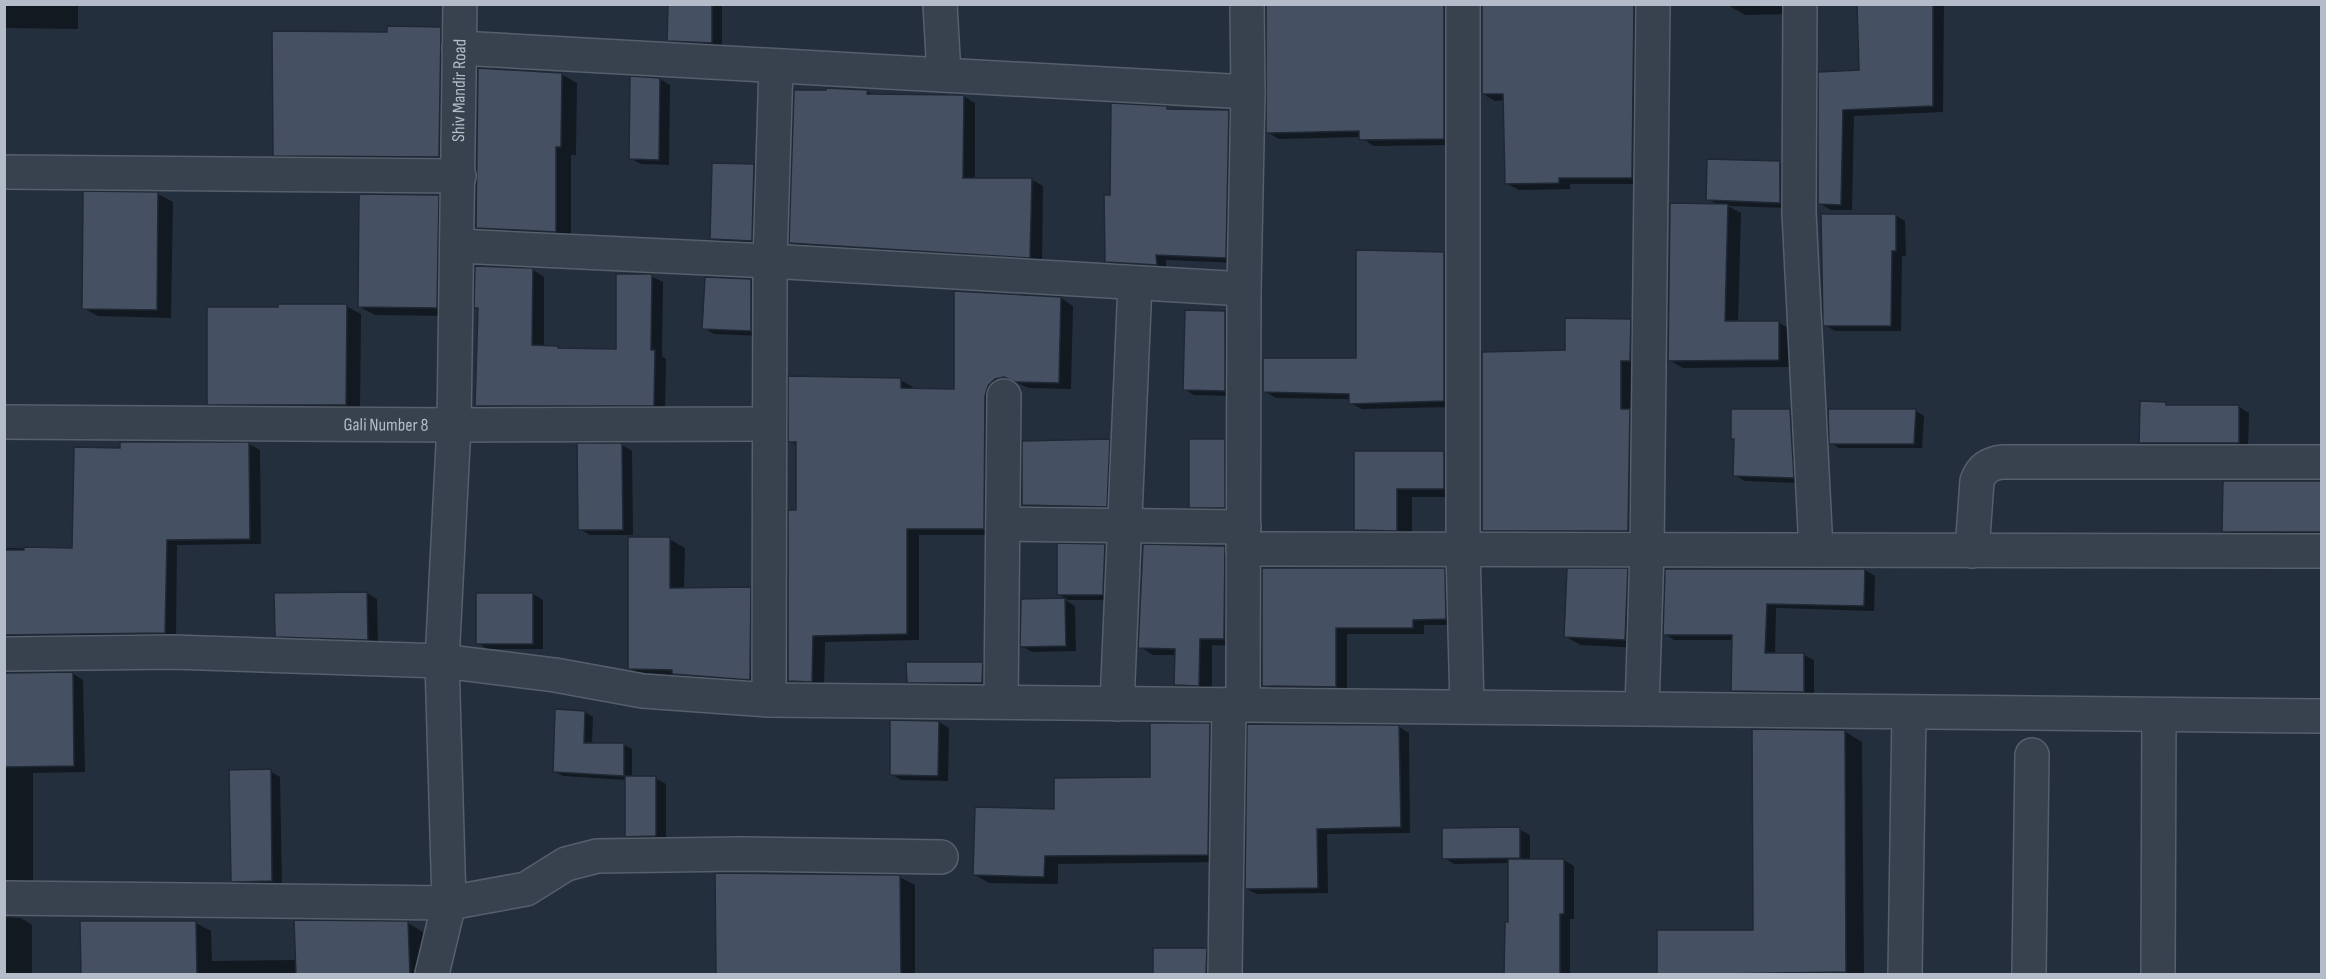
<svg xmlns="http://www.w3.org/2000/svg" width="2326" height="979" font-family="'Sofia Sans Condensed',sans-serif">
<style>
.shadow{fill:#0007}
.building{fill:#455162;stroke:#1f2835;stroke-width:1.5}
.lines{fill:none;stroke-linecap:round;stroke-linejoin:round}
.minor-casing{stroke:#565f6c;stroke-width:36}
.minor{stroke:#38414e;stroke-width:33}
.labels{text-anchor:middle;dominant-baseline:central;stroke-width:4.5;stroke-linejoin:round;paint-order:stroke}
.street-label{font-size:18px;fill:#b4bcc9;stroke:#1d2633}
</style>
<rect width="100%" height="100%" fill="#242f3e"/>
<!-- shadow -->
<g class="shadow">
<polygon points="4,4 78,4 78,29 4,28"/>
<polygon points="669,4 722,4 722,48 679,46 669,40"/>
<polygon points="1267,4 1458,4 1456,145 1373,146 1361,137 1279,139 1267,132"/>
<polygon points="1483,4 1648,4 1644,184 1570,184 1570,189 1519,190 1507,184 1505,100 1495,101 1483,94"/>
<polygon points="1731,4 1797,4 1795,14 1745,15 1731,7"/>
<polygon points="1859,4 1944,4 1943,112 1854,116 1852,210 1831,210 1819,203 1820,74 1860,72"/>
<polygon points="440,29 456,38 454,165 290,163 274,155 388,34"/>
<polygon points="561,74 577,83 576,155 571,155 571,240 492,236 477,227"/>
<polygon points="660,79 670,85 669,165 641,164 630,158"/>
<polygon points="867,91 874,95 963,96 975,103 975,179 1031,179 1043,186 1042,264 803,250 791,243"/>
<polygon points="1167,108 1171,110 1228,111 1239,117 1236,263 1166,260 1166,270 1116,267 1106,261 1112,197"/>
<polygon points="1709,160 1780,163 1790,169 1790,208 1728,206 1741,213 1738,322 1778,322 1792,330 1792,367 1683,368 1669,360 1718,205 1708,199"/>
<polygon points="754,166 764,172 762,246 721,244 711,238"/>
<polygon points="158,194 173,202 171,318 98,316 83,308"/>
<polygon points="438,196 453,205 452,316 375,315 360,307"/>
<polygon points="1895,215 1905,221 1906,256 1902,256 1901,331 1835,331 1825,325"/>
<polygon points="1444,253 1455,260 1455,407 1362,409 1350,403 1350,399 1276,398 1264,391 1357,359"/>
<polygon points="533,270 544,277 544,347 562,350 617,350 651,276 663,282 662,356 666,359 665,412 488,412 476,405 479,309 476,307"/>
<polygon points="751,280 761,286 761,336 714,334 704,328"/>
<polygon points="1061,298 1073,306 1071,389 1029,388 1017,383 1007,386 996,535 919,535 919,640 825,642 824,688 802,688 789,681 797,511 797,446 790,441 900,380 913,387 912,389 955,390"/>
<polygon points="346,306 361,314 360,413 224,413 209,404"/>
<polygon points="1225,312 1235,318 1235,396 1194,395 1184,389"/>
<polygon points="1630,320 1641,326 1640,366 1631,366 1631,411 1640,416 1638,536 1493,536 1483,530 1566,352"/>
<polygon points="2165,403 2172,407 2239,407 2249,413 2248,448 2150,448 2140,442"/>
<polygon points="1790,410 1800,416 1803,483 1745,481 1734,475 1735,440 1732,438"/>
<polygon points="1916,411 1924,416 1922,448 1839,448 1831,443"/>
<polygon points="1109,441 1124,450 1122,514 1038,513 1023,505"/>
<polygon points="1224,441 1235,447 1235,513 1201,513 1191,507"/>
<polygon points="249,444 260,450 261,544 177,545 176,639 4,645 4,548 73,549 122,450"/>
<polygon points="622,445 632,451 633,535 590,535 579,529"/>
<polygon points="1355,452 1444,452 1459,461 1459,497 1412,497 1412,538 1371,538 1355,530"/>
<polygon points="2322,482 2322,537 2234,537 2224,531"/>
<polygon points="669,539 685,548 684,590 750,589 765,598 765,688 645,677 629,668"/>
<polygon points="1105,546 1115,551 1113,600 1065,600 1075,606 1076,651 1032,652 1022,646 1022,601 1068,600 1058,594"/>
<polygon points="1224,547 1237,554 1237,646 1212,645 1212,692 1188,692 1176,685 1176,655 1153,655 1140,647"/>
<polygon points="1264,569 1444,570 1456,576 1457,625 1424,625 1424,634 1347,634 1347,693 1275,692 1263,685"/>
<polygon points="1627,570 1642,579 1640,648 1581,645 1566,637"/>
<polygon points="1667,570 1865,570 1875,576 1874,611 1776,608 1775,654 1804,655 1814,660 1814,697 1742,696 1732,690 1734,640 1674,640 1665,634"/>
<polygon points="367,593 377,599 378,645 287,642 276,636"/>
<polygon points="533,594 543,600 543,649 488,649 477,643"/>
<polygon points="982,663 992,669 992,688 919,688 908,682"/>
<polygon points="72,673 83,680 85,772 33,773 33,884 4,889 4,674"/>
<polygon points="585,712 593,717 592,745 624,745 632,749 632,778 655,778 666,784 666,841 637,842 627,836 627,780 563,776 554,771"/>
<polygon points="939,722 949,728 948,781 901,780 891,774"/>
<polygon points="1210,725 1224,733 1222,862 1058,864 1058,884 989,883 975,875 1152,779"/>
<polygon points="1249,725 1399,727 1409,733 1410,833 1327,834 1328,893 1257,894 1247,889"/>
<polygon points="1844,731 1862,742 1864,974 1659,974 1754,932"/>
<polygon points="270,771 280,777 282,886 242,887 232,881"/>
<polygon points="1519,829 1530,835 1530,860 1564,860 1574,866 1574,919 1570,919 1570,974 1506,974 1510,923 1510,863 1454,864 1444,858"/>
<polygon points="899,877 915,885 915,974 717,974"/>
<polygon points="4,917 21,918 32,925 32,974 4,974"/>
<polygon points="82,923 196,923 211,931 212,961 297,960 408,923 423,932 425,974 82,974"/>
<polygon points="1206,950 1216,956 1216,974 1154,974"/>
</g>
<!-- building -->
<g class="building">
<polygon points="668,4 712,4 712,43 667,41"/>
<polygon points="1266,4 1444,4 1444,139 1359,140 1359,131 1266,133"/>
<polygon points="1482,4 1634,4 1632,178 1559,178 1559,183 1505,184 1503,94 1482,94"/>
<polygon points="1857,4 1933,4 1933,106 1843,110 1841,205 1818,204 1818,72 1859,70"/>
<polygon points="387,26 441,27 439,157 273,156 272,31 387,32"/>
<polygon points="478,68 562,73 561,147 556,147 556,232 476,228"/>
<polygon points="630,76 660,78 659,160 629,159"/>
<polygon points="826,88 868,90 867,94 964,95 963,178 1032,178 1030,258 789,243 794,90 826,90"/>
<polygon points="1111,103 1167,106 1167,109 1229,110 1226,258 1156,255 1157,265 1105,262 1104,195 1110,195"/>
<polygon points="1707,159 1780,161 1780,203 1706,200"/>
<polygon points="712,163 754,164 752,241 710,239"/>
<polygon points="83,191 158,192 157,310 82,309"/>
<polygon points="359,194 439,195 437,308 358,307"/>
<polygon points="1670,203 1728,204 1725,321 1779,321 1779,360 1668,361"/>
<polygon points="1821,214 1896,214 1896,251 1892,251 1891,326 1823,326"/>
<polygon points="1356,250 1444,252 1444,401 1349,404 1349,394 1263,392 1263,358 1356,358"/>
<polygon points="475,266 533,268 532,345 558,346 558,348 616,349 616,274 652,274 651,350 655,350 654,406 475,406 478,308 474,308"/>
<polygon points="705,277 751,279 751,331 702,329"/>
<polygon points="954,291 1061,297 1059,383 1015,382 1004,377 995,379 988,386 985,396 984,529 907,529 907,634 813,636 812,682 788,681 788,510 796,510 796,442 788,442 788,376 901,378 901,388 954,389"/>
<polygon points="278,304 347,304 346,405 207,405 207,307 278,307"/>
<polygon points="1185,310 1225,311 1225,391 1183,390"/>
<polygon points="1565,318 1631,319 1630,361 1621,361 1621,409 1630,409 1628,531 1482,531 1482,352 1565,350"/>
<polygon points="2140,401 2166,402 2166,405 2239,405 2239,443 2139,443"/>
<polygon points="1731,409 1790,409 1794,478 1733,476 1734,439 1731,439"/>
<polygon points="1828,409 1916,409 1914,444 1829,444"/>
<polygon points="1110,439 1107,507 1022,505 1022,441"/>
<rect x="1189" y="439" width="36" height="69"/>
<polygon points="120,442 249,442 250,539 167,540 165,633 4,635 4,550 24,550 24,547 72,548 74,447 120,448"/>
<polygon points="577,443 622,443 623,530 578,530"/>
<polygon points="1354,451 1444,451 1444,489 1397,489 1397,531 1354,530"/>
<polygon points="2223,481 2322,481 2322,532 2222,532"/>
<polygon points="628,537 670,537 670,588 751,587 750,680 672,674 672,670 628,669"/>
<polygon points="1057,543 1105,544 1103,595 1057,595"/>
<polygon points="1143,544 1225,546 1224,639 1200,639 1199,686 1174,685 1175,649 1138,648"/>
<polygon points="1262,568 1445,568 1446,619 1413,620 1413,628 1336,628 1336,687 1262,686"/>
<polygon points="1567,568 1628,568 1625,640 1564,637"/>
<polygon points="1665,569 1865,569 1864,606 1767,604 1765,653 1804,653 1804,692 1731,691 1732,635 1663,635"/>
<polygon points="367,592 368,640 275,637 274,593"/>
<rect x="476" y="593" width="57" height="51"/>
<polygon points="1065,598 1066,646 1020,647 1021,599"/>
<polygon points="906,662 983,662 982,683 907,683"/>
<polygon points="73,672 74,766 4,767 4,673"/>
<polygon points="555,709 585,711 584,743 624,743 624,776 553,772"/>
<polygon points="890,720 939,721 938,776 890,775"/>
<polygon points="1150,723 1210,723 1208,855 1045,856 1044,877 973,875 975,807 1054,809 1054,778 1150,777"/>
<polygon points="1247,724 1399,725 1401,827 1317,829 1318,888 1245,889"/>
<polygon points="1752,729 1845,730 1846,972 1657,975 1657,930 1753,930"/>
<polygon points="271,769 272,881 231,882 229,770"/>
<polygon points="625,776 656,776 656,836 625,837"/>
<polygon points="1520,827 1520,858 1442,859 1442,828"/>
<polygon points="1508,859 1564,859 1564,914 1560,914 1560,975 1504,975 1505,922 1508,922"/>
<polygon points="715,873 900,875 901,975 716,975"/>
<polygon points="294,920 408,921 410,975 296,975"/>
<polygon points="80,921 196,921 197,975 81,975"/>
<polygon points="1153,948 1207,948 1206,975 1153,975"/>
</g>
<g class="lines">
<!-- minor casing -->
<g class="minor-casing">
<g id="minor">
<polyline points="940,4 944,75"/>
<polyline points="1463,4 1463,550 1467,707"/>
<polyline points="1800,4 1799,213 1816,550"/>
<polyline points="459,48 1248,92"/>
<polyline points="4,172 459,176"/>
<polyline points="458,246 770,261 1244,289"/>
<path id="s1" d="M4,422L454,425L769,424"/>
<polyline points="1003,524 1244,527"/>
<polyline points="1243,549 2322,551"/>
<path d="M1972,551L1977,481C1982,468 1989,464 2002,462H2322"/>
<polyline points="4,654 172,652 442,661 555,675 643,691 769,700 2322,716"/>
<polyline points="769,700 770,261 776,66"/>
<polyline points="1001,702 1004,396"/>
<polyline points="1117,704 1135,283"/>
<polyline points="1243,705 1244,289 1248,92 1247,4"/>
<polyline points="1642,709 1647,550 1653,4"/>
<polyline points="4,898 449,903 526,889 566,864 597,856 740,854 941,857"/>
<path id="s2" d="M432,974L449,903L442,661L454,425L460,4"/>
<polyline points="1225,974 1229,705"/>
<polyline points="1905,974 1909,713"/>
<polyline points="2029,974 2032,755"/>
<polyline points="2158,974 2159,715"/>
</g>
</g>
<!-- minor -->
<use href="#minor" class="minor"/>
</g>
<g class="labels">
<!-- street labels -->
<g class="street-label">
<text stroke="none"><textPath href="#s2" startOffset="886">Shiv Mandir Road</textPath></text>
<text stroke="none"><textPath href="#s1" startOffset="382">Gali Number 8</textPath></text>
</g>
</g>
<!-- border -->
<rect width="2326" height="979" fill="none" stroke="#b4bcc9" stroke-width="12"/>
</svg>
